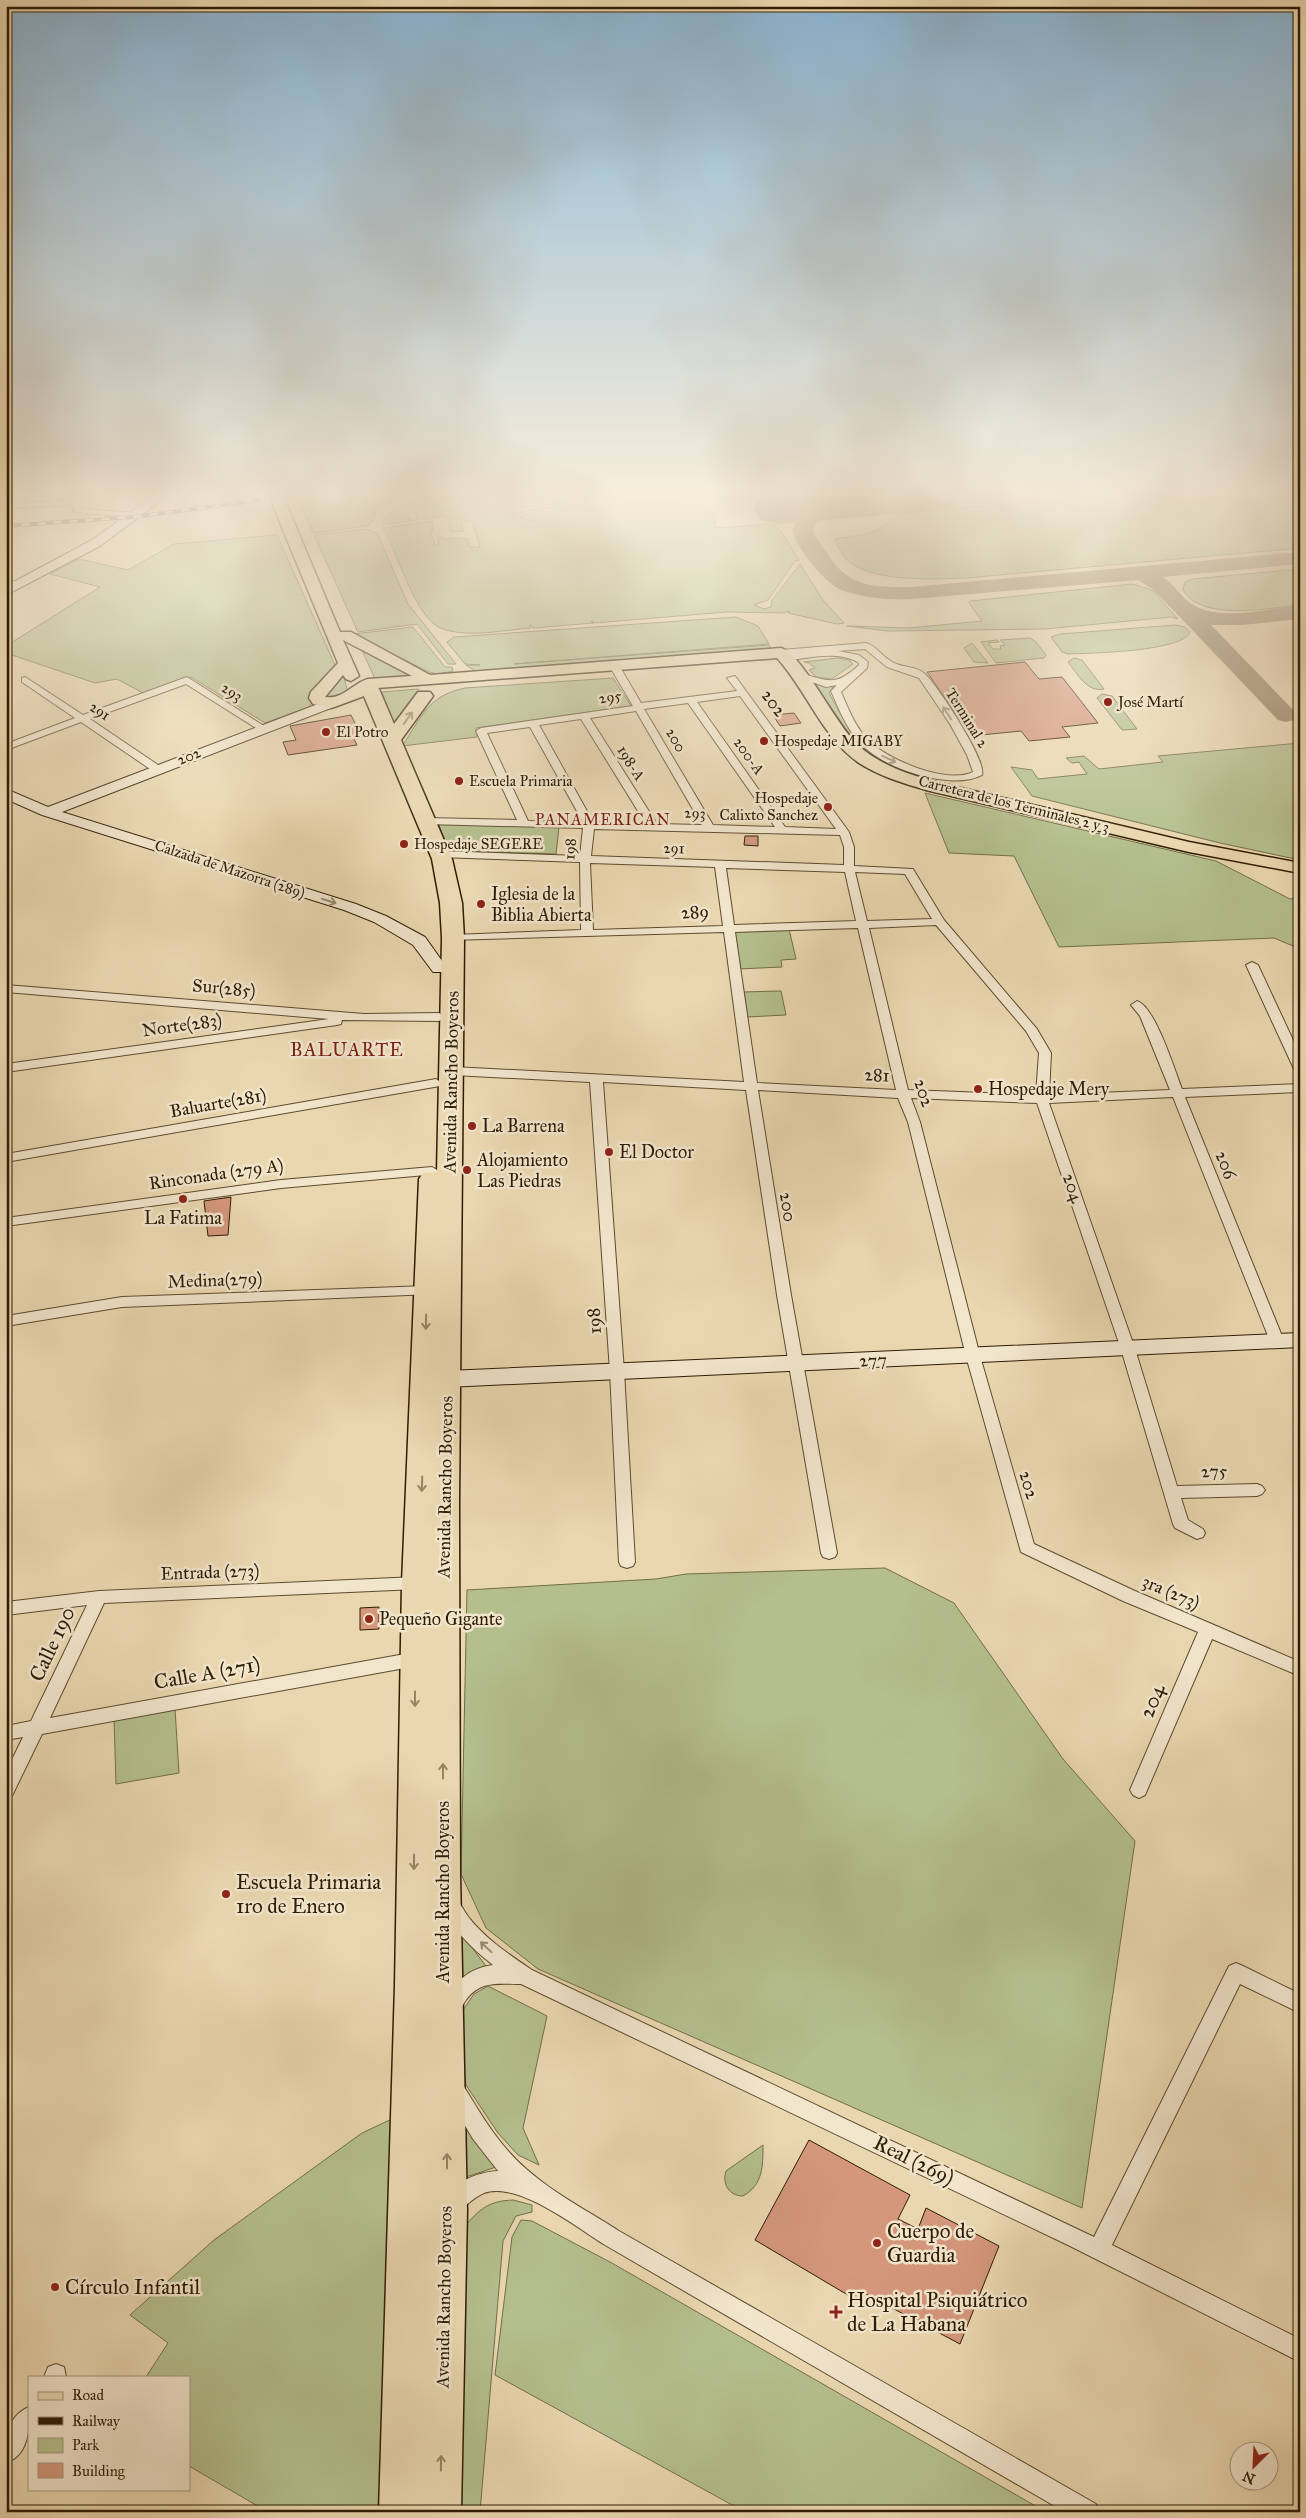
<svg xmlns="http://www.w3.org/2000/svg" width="1306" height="2518" font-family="'IM FELL Great Primer',serif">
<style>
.green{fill:#b4bf8d;stroke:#716e48}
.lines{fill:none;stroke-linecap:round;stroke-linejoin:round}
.taxiway{fill:#8c7a5a;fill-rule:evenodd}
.runway{fill:#8c7a5a;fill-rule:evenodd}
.building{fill:#d4977c;stroke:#2e1c03}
.street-casing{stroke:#5d4b2e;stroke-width:2}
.secondary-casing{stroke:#2e1c03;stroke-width:2}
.primary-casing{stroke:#2e1c03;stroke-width:3}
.highway-casing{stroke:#2e1c03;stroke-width:3}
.street{fill:#f1e5cc;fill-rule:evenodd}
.secondary{fill:#f1e5cc;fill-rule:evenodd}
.primary{fill:#ead7b0;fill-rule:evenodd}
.highway{fill:#ead7b0;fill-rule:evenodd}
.rail-casing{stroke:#2e1c03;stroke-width:4}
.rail{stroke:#f1e5cc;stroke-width:2.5;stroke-dasharray:8;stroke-linecap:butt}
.oneway{stroke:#998b72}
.oneway2{stroke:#958362}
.poi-dot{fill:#8f2418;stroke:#f1e5cc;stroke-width:2}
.labels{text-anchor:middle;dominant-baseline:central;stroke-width:5;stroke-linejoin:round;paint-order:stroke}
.far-street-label{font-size:15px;fill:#2e1c03;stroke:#f1e5cc}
.far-poi-label{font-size:15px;fill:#2e1c03;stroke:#f1e5cc;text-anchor:start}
.far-neighbourhood-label{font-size:16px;letter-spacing:1px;fill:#7a1f14;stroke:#f1e5cc}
.street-label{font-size:18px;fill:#2e1c03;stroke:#f1e5cc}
.poi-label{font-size:18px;fill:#2e1c03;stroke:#f1e5cc;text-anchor:start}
.neighbourhood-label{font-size:19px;letter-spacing:1px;fill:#7a1f14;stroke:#f1e5cc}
.near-street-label{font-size:21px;fill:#2e1c03;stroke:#f1e5cc}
.near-poi-label{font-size:21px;fill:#2e1c03;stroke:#f1e5cc;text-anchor:start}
</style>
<rect width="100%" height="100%" fill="#ead7b0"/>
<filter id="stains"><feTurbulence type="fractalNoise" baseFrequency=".004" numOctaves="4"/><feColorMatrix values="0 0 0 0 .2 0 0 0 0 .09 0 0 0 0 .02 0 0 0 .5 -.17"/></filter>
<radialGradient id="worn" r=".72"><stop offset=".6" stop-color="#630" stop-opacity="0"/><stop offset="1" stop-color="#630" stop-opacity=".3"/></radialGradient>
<!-- green -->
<g class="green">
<polygon points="333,496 410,496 376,511 372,522 367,526 313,533 300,503"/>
<path d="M424,496H570L566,503L516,508L512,512L531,521L534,520L519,512L576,504L578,501L575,496H622L624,502H626L682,498L681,496H753L754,498L702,503L714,514L716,528L773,524L781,531L799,560L795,561L768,600L754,605L764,609L771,607L772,600L800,564L823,600L844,623L837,624L788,613L790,612L787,611L786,613L726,612L595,623L593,621L591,622L594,623L533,628L531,625L529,626L531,628C504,630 469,638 443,629C415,620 398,552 383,528L432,521L433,530H430L435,545H439L438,537H442L443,539L466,538L470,547H480L472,521L461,522L464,531L451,532L446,516L419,520L416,519L417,516L410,507L402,509L406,517H411L407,520H417L388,524L383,522C389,505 410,505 424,496Z"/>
<path d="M1104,496H1300V548L966,578C933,579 871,583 846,559C841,554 838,546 835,539C850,536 865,536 879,529C888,524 891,515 902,513Z"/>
<polygon points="366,529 377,533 408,604 456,664 448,664 417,624 358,632 314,535"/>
<polygon points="277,535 335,665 309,707 265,723 191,677 143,693 117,679 95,683 6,653 6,646 100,587 50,574 79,559 128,570 174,544"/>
<path d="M1300,569V605C1270,608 1201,622 1183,590L1185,582L1193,579Z"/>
<polygon points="1132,584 1152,590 1178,619 1171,617 1045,629 888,631 847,626 909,628 982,621 969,603 970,601"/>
<polygon points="736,617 758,626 769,644 514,664 769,645 772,650 477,672 466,665 480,665 465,664 447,642 454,637"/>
<path d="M1175,625L1185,627L1190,632C1182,652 1090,653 1068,654L1062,652L1051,637L1060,634Z"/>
<polygon points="413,627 445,667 452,667 453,671 438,674 429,672 353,634"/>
<polygon points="1030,638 1036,642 1046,655 1044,658 996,663 981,642 997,640 999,642 988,643 993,649 1001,649 1000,646 1005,645 1000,640"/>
<polygon points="972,643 988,663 974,662 964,648"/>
<polygon points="362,650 413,675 414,676 376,681"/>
<polygon points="838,658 849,660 853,664 832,679 816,677 809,670 815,668 809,663 804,662"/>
<path d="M1074,658L1082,660L1104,689C1087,693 1077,673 1068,662Z"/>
<polygon points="343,673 348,693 333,698 324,698"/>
<path d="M613,678L631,706L476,728L477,737L402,746C422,717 427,696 465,688Z"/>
<path d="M811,684L833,687L829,693C838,709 847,728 859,742C879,767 917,772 946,780C914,776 878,767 854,744C839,729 824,702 811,684Z"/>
<polygon points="418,689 422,693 394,725 382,692"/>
<polygon points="1102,694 1112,696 1137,729 1122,730 1097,698"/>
<polygon points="1300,743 1300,860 1220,843 1032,796 1011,767 1032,770 1038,779 1087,774 1079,762 1072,763 1066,758 1084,756 1099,769 1163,762 1158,756"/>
<polygon points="925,793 1216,861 1290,899 1300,898 1300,949 1274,938 1059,947 1014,856 949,853"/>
<polygon points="438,823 559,827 556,854 449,851"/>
<polygon points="789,929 796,959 781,960 782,967 738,969 732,931"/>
<polygon points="781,991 786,1015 747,1017 742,992"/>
<polygon points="885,1568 954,1603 1063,1759 1135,1841 1082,2208 538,1969 486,1928 461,1874 467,1590 656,1579 686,1574"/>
<polygon points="175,1709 179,1773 116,1784 114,1719"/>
<polygon points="454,1924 486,1966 467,1977 452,1995"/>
<polygon points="488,1986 547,2016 523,2128 539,2165 518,2155 498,2133 466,2085 457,2025 463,2010 474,1994"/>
<polygon points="460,2114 496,2167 460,2179"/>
<polygon points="394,2118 390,2512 268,2512 189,2466 189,2377 146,2377 168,2343 130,2315 214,2240 362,2133"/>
<path d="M763,2145C763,2166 763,2185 743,2196C729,2196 722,2184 726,2171Z"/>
<path d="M513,2200L532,2205V2212L516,2216L503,2241L480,2512H458L464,2227C480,2209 488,2201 513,2200Z"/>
<polygon points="521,2220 532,2221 610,2262 1046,2512 745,2512 495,2375 512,2237"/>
</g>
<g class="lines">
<!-- taxiway -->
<path class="taxiway" d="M774,496L859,499L862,503L859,507C842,511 816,511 813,532C843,580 852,588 911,587L1300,552V564L1163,577C1175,585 1182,599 1195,606C1224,621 1268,609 1300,605V619L1242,625H1211L1298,715L1294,720L1286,722L1278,720L1176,613L1151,588L1138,580L911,599C887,600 862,598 839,589C825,582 794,546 793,530C793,520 803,511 811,507L777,500Z"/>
<!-- runway -->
<polygon class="runway" points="769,496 959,496 952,507 934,511 778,524 760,520 753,509 760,498"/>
</g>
<!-- building -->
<g class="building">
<polygon points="1025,662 1039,679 1062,677 1098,723 1062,727 1070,737 1029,741 1021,731 971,736 927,672"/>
<polygon points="794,713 801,723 780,726 773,715"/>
<polygon points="351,715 362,738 354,739 357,745 288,755 283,742 296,740 290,726"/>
<polygon points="745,836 758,836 758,846 744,845"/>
<polygon points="231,1197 228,1235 208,1236 204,1201"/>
<polygon points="379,1607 379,1629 360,1630 360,1608"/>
<polygon points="809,2140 910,2195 898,2219 918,2229 926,2208 999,2246 960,2344 862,2292 858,2301 755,2240"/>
</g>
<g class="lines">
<!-- street casing -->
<g class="street-casing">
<g id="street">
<polygon points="71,496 79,496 80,508 83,509 137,513 141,515 137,517 82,513 73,511 72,505 6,508 6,504 71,500"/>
<polygon points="6,580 22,583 23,585 19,588 6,586"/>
<path d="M866,643C878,647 883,658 894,663C904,668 918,666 926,675C939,688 987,761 982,775C950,791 885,769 861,744C847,730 839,709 831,691L837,685L826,687L795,676L800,673C829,681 835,687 859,665V663C838,650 808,658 785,661L780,658L784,656L776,653L781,650ZM865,649L887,667L919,678L950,724L967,755L973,772C947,785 885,759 867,739C855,726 848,708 841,692L867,668L868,662L859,655L838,651Z"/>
<path d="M615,664L620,667L641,703L737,691L727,678L735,676L849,832L854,847V866L913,869L944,920L1037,1029L1051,1053L1049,1095L1170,1090L1140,1016L1131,1005L1137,1001C1155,1006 1175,1071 1182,1089L1300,1084V1092L1185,1097L1284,1341L1277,1346L1270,1341L1173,1097L1049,1103L1135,1349L1177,1486L1257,1484L1262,1486L1265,1490L1262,1494L1257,1496L1181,1498L1188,1520L1203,1529L1205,1533L1203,1537L1197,1539L1175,1528L1173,1524L1121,1349L1037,1103L911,1098L920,1122L980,1356L1034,1544L1135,1591L1300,1662V1676L1212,1639L1145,1795L1139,1798L1133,1795L1130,1790L1198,1632L1123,1601L1021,1552L966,1356L908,1122L898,1098L758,1090L791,1295L837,1553L835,1557L829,1559L823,1557L821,1553L777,1295L746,1090L603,1082L624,1371L635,1562L633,1566L627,1568L621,1566L619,1562L610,1371L590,1082L453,1075L447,1071L453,1067L744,1082L724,932L449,940L447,938L453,935L581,930L580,862L439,857L434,854L439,851L580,856L583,828L426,824L421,821L426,818L517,820L476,731L481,728L633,706L610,667ZM740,696L836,829L785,827L697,702ZM688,703L775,827L713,825L644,709ZM636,711L702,825L657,824L590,718ZM581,719L646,824L593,822L539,725ZM530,727L583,822L528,821L487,733ZM594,829L840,835L844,847V865L591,856ZM590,863L715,867L723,926L593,930ZM726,868L845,872L856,921L734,925ZM855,872L905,874L932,919L867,921ZM936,925L1026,1031L1039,1053L1036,1095L908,1090L869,928ZM858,928L896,1090L757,1083L735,932Z"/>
<polygon points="25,677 83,715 187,677 267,728 259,730 186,684 90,719 161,767 161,771 153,771 81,722 6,750 6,744 75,718 22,682 22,678"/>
<polygon points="1252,962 1258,965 1300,1055 1300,1073 1294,1069 1246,965"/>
<polygon points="6,985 364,1014 439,1013 445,1017 439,1021 342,1020 341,1024 337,1025 6,1072 6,1064 329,1019 6,992"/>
<polygon points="436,1079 442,1083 440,1086 6,1162 6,1154"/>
<polygon points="432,1167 439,1171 437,1174 281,1188 6,1226 6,1218 281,1180"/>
<polygon points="427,1286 432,1288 434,1291 432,1294 122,1307 6,1326 6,1316 122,1297"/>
<polygon points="417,1577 423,1579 425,1583 423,1587 417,1589 104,1603 50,1718 416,1652 422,1654 424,1659 422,1664 416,1666 42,1734 12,1796 6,1799 6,1772 23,1737 6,1740 6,1726 31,1721 87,1605 6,1615 6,1602 99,1591"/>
<path d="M450,1896C460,1899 463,1911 470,1919C487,1940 510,1955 532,1970L1094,2237L1229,1966L1236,1963L1243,1966L1300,1994V2013L1240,1984L1112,2245L1300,2339V2362L1070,2246L521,1984C499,1984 480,1980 466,2000C461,2007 461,2011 453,2014L446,2011L443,2005C453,1983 468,1968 493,1965C471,1948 453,1930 441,1904L443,1898Z"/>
<path d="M456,2082L463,2085C477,2108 491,2132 509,2152C539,2186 582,2207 619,2231L1096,2504L1099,2512H1065L605,2245C576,2227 518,2181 484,2193C472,2198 464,2209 452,2214L445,2211L442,2204C450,2183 477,2172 498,2171L473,2139L449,2099L446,2092L449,2085Z"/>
<polygon points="56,2364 64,2367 66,2377 44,2377 48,2367"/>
<path d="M29,2407C29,2428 30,2454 6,2463C6,2442 5,2417 29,2407Z"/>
</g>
</g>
<!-- secondary casing -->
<g class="secondary-casing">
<g id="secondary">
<polygon points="153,496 167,496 100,546 6,595 6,586 92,540"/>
<polygon points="331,699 338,703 336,706 62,812 356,904 386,916 425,937 447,968 445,972 433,972 413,945 374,922 344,910 42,815 6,799 6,789 48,807"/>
<polygon points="1300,1333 1300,1347 447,1387 439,1384 436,1379 439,1374 447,1371"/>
</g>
</g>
<!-- primary casing -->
<g class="primary-casing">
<path id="primary" d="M269,496H283L340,632H351L430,675L781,648C801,653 837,726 857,744C879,765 908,774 936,782L1189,842L1300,863V873L1189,852L926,790C903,783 879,776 859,763C822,737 807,691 777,658L377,688L375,692L337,706L331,708L313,704L309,698L311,692L338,663ZM343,640L412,676L368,679C353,683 343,700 325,697L343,675L346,679L351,681L359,676Z"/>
</g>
<!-- highway casing -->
<g class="highway-casing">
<polygon id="highway" points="370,684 376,685 379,689 394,724 418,692 430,692 433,696 401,740 452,859 462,903 464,938 459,1505 460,1874 467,2210 461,2512 379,2512 395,1985 402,1583 419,1179 423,1173 437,1172 442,938 440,903 432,859 361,689 364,685"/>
</g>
<!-- street -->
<use href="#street" class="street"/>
<!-- secondary -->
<use href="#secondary" class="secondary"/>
<!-- primary -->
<use href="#primary" class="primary"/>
<!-- highway -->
<use href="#highway" class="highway"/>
<!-- rail casing -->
<g class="rail-casing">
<polyline id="rail" points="6,526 133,517 291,496"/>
</g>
<!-- rail -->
<use href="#rail" class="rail"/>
</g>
<!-- one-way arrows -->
<defs><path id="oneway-shaft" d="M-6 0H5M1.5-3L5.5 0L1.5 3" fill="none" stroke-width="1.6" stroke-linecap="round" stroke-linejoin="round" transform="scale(1.25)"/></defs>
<g class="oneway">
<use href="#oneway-shaft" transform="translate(947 713) rotate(-123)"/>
<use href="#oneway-shaft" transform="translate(889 759) rotate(25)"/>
<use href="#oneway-shaft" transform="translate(329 901) rotate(18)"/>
<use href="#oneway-shaft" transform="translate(486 1947) rotate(-137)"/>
</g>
<g class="oneway2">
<use href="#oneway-shaft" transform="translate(408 718) rotate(-54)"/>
<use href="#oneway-shaft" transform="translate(426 1322) rotate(91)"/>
<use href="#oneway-shaft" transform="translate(422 1484) rotate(92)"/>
<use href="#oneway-shaft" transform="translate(415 1699) rotate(90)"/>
<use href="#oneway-shaft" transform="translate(443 1771) rotate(-90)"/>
<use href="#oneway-shaft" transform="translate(414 1862) rotate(90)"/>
<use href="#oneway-shaft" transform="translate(447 2161) rotate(-90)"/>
<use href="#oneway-shaft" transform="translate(441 2463) rotate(-89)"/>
</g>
<!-- sky -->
<linearGradient id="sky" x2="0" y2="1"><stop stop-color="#8ab5d4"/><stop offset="0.58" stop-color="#f6eddb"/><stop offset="1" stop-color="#f6eddb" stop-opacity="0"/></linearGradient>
<rect width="1306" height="849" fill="url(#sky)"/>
<!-- markers -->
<g class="poi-dot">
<circle cx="1108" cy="702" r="5"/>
<circle cx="326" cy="732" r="5"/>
<circle cx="764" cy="741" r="5"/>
<circle cx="459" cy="781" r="5"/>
<circle cx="828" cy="807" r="5"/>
<circle cx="404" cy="844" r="5"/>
<circle cx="481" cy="904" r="5"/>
<circle cx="978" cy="1089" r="5"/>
<circle cx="472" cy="1126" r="5"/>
<circle cx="609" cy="1152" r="5"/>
<circle cx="467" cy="1170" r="5"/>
<circle cx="183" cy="1199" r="5"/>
<circle cx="369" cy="1619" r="5"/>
<circle cx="226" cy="1894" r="5"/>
<circle cx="877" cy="2243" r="5"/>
<circle cx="55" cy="2287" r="5"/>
<path d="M833.5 2304.5h5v5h5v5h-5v5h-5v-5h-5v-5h5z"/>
</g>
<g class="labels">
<!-- far-street labels -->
<g class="far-street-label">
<text transform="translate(232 692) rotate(33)">293</text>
<text transform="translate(610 697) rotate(-8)">295</text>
<text transform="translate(100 711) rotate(34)">291</text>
<text transform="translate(967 718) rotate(58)">Terminal 2</text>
<text transform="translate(676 740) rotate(60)">200</text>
<text transform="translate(189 756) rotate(-21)">202</text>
<text transform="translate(749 756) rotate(55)">200-A</text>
<text transform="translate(631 763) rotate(58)">198-A</text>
<text transform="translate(1014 804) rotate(14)">Carretera de los Terminales 2 y 3</text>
<text transform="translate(695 813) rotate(2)">293</text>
<text transform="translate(674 848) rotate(2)">291</text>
<text transform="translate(570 849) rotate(-86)">198</text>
<text transform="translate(230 869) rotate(18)">Calzada de Mazorra (289)</text>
</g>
<!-- far-poi labels -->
<g class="far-poi-label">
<text x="1118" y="702">José Martí</text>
<text x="336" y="732">El Potro</text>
<text x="774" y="741">Hospedaje MIGABY</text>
<text x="469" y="781">Escuela Primaria</text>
<text x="818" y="798" text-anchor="end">Hospedaje<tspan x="818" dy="17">Calixto Sanchez</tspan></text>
<text x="414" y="844">Hospedaje SEGERE</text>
</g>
<!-- far-neighbourhood labels -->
<g class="far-neighbourhood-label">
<text x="603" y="819">PANAMERICAN</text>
</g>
<!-- street labels -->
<g class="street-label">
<text transform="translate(774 703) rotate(54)">202</text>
<text transform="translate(695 912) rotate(-2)">289</text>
<text transform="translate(224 988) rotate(5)">Sur(285)</text>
<text transform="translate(182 1025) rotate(-8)">Norte(283)</text>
<text transform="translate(877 1075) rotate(3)">281</text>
<text transform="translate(451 1082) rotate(-89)">Avenida Rancho Boyeros</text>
<text transform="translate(924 1093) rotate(72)">202</text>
<text transform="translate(218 1103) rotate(-10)">Baluarte(281)</text>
<text transform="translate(1226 1165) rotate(68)">206</text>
<text transform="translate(216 1174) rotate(-8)">Rinconada (279 A)</text>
<text transform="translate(1073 1188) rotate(71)">204</text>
<text transform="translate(788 1207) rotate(81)">200</text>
<text transform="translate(215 1280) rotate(-2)">Medina(279)</text>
<text transform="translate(594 1321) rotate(-94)">198</text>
<text transform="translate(873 1360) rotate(-2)">277</text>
<text transform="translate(1214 1471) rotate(-1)">275</text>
<text transform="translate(1029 1485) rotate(74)">202</text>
<text transform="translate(445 1487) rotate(-89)">Avenida Rancho Boyeros</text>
<text transform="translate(210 1572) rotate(-2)">Entrada (273)</text>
<text transform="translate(1171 1592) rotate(23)">3ra (273)</text>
<text transform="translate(443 1892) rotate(-90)">Avenida Rancho Boyeros</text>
<text transform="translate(444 2297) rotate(-89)">Avenida Rancho Boyeros</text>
</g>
<!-- poi labels -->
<g class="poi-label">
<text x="491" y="894">Iglesia de la<tspan x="491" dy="21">Biblia Abierta</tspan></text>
<text x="988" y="1089">Hospedaje Mery</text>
<text x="482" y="1126">La Barrena</text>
<text x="619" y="1152">El Doctor</text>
<text x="477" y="1160">Alojamiento<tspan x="477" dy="21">Las Piedras</tspan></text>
<text x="183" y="1218" text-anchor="middle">La Fatima</text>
<text x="379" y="1619">Pequeño Gigante</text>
</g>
<!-- neighbourhood labels -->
<g class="neighbourhood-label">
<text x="347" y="1049">BALUARTE</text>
</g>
<!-- near-street labels -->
<g class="near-street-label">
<text transform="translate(52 1644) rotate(-65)">Calle 190</text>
<text transform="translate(207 1673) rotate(-10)">Calle A (271)</text>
<text transform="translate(1152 1701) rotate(-67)">204</text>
<text transform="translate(914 2160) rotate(26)">Real (269)</text>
</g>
<!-- near-poi labels -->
<g class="near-poi-label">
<text x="236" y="1882">Escuela Primaria<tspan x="236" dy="24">1ro de Enero</tspan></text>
<text x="887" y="2231">Cuerpo de<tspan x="887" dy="24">Guardia</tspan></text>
<text x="65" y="2287">Círculo Infantil</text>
<text x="847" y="2300">Hospital Psiquiátrico<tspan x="847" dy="24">de La Habana</tspan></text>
</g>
</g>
<!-- margin -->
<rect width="1306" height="2518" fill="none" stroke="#ead7b0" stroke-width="25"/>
<rect x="8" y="8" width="1291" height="2503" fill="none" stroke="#2e1c03" stroke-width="2.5"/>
<rect x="12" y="12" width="1281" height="2493" fill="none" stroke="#2e1c03"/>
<!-- legend -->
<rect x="28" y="2376" width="162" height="115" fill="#f1e5cc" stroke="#a3957c"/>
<rect x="38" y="2392" width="25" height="8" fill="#ead7b0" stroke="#a3957c"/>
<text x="72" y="2400" font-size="15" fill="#2e1c03">Road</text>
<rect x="38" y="2417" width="25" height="8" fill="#2e1c03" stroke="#a3957c"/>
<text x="72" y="2426" font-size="15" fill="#2e1c03">Railway</text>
<rect x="38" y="2438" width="25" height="15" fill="#b4bf8d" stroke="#a3957c"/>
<text x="72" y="2450" font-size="15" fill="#2e1c03">Park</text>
<rect x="38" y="2463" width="25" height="15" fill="#d4977c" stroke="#a3957c"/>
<text x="72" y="2476" font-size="15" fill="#2e1c03">Building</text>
<!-- north arrow -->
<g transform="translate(1254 2466) rotate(204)"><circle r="24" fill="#f1e5cc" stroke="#a3957c"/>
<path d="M0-4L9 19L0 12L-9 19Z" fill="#8f2418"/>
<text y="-8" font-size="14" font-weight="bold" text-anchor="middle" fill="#2e1c03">N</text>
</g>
<rect width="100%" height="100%" filter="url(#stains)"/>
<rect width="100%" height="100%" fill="url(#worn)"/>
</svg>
